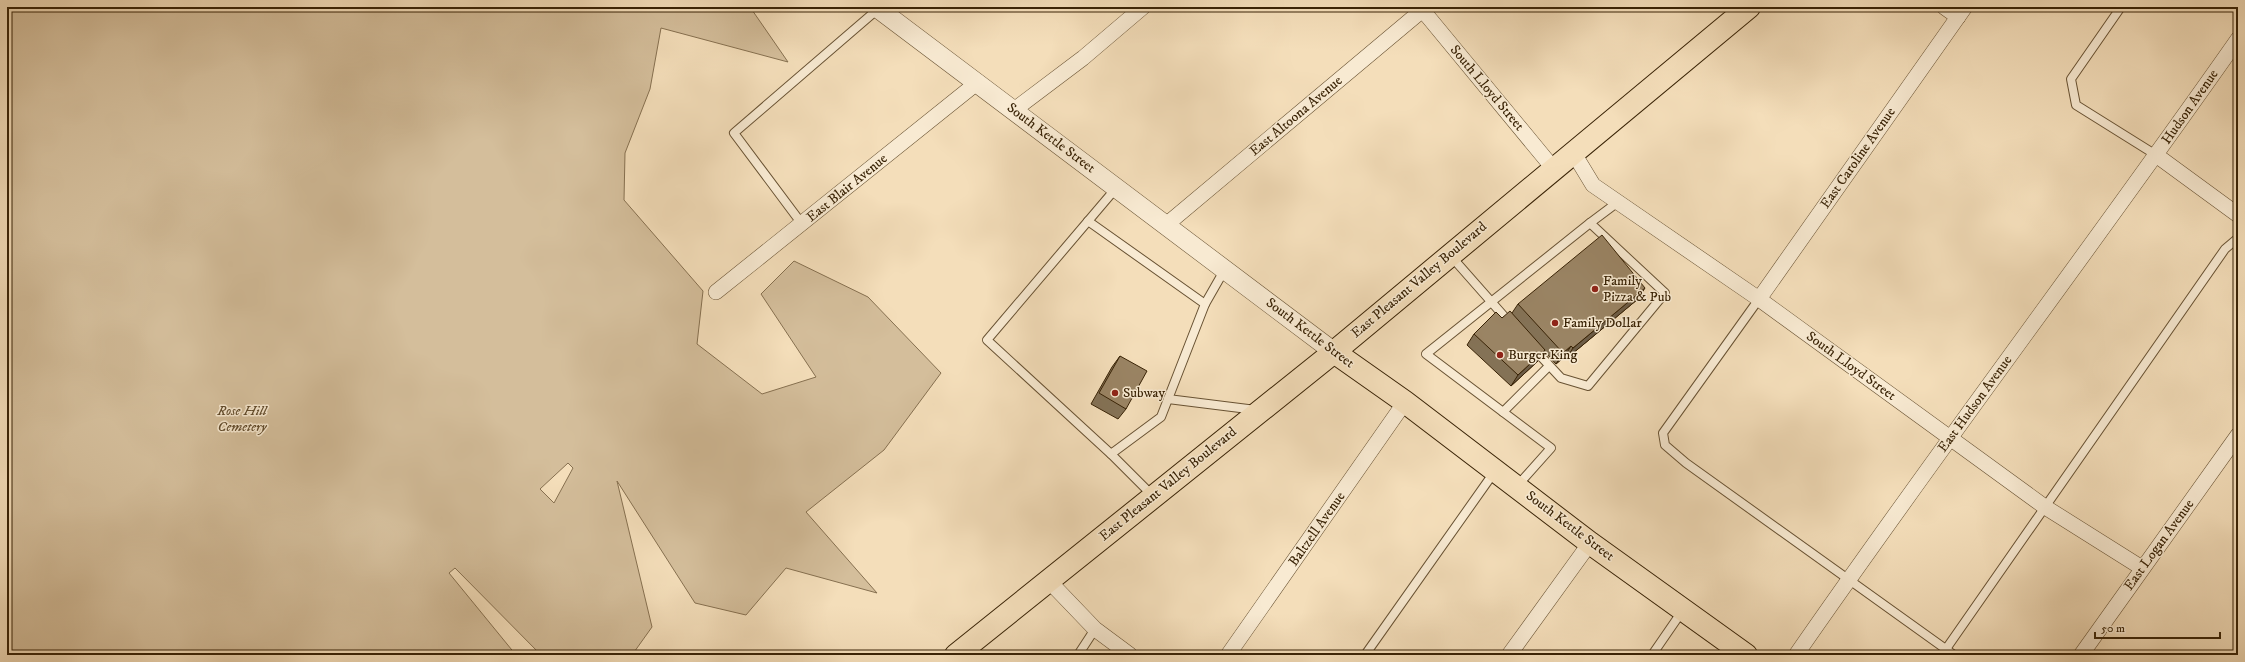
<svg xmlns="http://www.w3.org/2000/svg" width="2245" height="662" font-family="'IM FELL DW Pica',serif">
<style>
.green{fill:#d4be9b;stroke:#867050;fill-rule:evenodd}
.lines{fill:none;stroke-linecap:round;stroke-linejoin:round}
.service-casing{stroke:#685233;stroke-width:10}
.minor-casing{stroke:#685233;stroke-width:16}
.tertiary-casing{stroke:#685233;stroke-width:20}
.primary-casing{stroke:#392306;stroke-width:24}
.service{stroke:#f8ead2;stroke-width:8}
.minor{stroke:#f8ead2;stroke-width:15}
.tertiary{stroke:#f8ead2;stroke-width:19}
.primary{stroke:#f4deba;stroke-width:22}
.wall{fill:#847256;stroke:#392306}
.shaded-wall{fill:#6c5c46;stroke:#392306}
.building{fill:#9a8464;stroke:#392306}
.poi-dot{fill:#8f2418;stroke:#f8ead2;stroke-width:1.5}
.labels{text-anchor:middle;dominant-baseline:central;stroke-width:3;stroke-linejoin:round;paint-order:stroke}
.street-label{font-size:14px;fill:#392306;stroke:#f8ead2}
.poi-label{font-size:14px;fill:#392306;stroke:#f8ead2;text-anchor:start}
.park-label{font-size:14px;font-style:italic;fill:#604a2b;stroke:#f8ead2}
</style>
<rect width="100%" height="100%" fill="#f4deba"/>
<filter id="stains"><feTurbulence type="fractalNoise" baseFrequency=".005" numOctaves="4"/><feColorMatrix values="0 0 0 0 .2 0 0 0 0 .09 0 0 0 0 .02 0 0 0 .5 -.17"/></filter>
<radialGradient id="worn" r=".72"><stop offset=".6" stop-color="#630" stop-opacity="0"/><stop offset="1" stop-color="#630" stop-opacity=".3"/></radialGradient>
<!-- green -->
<path class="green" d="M7,7H750L788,62L661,28L650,89L625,153L624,200L703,291L697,344L762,394L816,377L761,294L794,261L868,297L941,373L884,450L806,512L877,593L786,568L746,615L695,603L617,481L652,627L632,655H541L455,568L449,573L516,655H7ZM568,463L573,468L554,503L540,489Z"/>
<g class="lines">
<!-- service casing -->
<g class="service-casing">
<g id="service">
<polyline points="2121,7 2071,79 2076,105 2156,155"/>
<polyline points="1117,187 987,340 1111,454 1161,417 1205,304 1225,269"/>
<polyline points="1088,221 1205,304"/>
<polyline points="1590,223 1618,202"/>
<polyline points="802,224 734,133 878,9"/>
<polyline points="1450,255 1510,323"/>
<polyline points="1759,299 1663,433 1665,445 1686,463 1954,655"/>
<polyline points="1168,399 1256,410"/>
<polyline points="1503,412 1549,366"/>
<polyline points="1111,454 1153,496"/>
<polyline points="1517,486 1551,448 1426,354 1590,223 1665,293 1588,386 1561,378 1534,349"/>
<polyline points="1946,649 2225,249 2238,238"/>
<polyline points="1078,655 1095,629"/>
<polyline points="1365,655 1495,471"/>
<polyline points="1652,655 1683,610"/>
</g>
</g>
<!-- minor casing -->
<g class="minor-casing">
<g id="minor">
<polyline points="1420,7 1553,168"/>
<polyline points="1944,7 1958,17"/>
<polyline points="1014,110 1083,58 1143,7"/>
<polyline points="1573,152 1593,185 1759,299 2045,507 2142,568"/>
<polyline points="2156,155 2238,215"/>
<polyline points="1166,225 1426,7"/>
<polyline points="716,292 978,82"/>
<polyline points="1759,299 1965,7"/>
<polyline points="1048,580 1095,629 1130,655"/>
<polyline points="1228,655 1405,402"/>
<polyline points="1509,655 1590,543"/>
<path d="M1796,655C1940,447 2093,246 2238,39"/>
<polyline points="2081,655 2238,435"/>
</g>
</g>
<!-- tertiary casing -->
<g class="tertiary-casing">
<polyline id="tertiary" points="876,7 1334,352"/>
</g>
<!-- primary casing -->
<g class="primary-casing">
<g id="primary">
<polyline points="1334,352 1405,402 1590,543 1746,655"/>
<polyline points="956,655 1334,352 1749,7"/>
</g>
</g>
<!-- service -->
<use href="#service" class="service"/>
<!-- minor -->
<use href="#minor" class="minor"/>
<!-- tertiary -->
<use href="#tertiary" class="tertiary"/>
<!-- primary -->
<use href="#primary" class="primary"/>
</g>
<!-- wall -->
<g class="wall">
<polygon points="1638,299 1566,359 1564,357 1556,364 1545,352 1538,361 1511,386 1467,345 1474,334 1502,318 1512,313 1518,304"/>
<polygon points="1120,356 1126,409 1118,419 1091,404 1112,367"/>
</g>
<!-- shaded-wall -->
<g class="shaded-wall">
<polygon points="1645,288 1638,299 1566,359 1573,348"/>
<polygon points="1571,346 1564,357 1556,364 1563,353"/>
<polygon points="1545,350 1538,361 1511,386 1518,375"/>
</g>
<!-- building -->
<g class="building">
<polygon points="1602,235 1645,288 1573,348 1571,346 1563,353 1518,304"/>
<polygon points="1510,311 1545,350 1518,375 1474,334 1496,312 1502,318"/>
<polygon points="1120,356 1147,371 1126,409 1099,393"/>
</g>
<!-- markers -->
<g class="poi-dot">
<circle cx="1595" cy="289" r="4"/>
<circle cx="1555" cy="323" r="4"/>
<circle cx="1500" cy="355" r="4"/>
<circle cx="1115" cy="393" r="4"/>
</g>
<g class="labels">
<!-- street labels -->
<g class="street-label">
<text transform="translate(1487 88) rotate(50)">South Lloyd Street</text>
<text transform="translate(2190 107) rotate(-55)">Hudson Avenue</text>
<text transform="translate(1296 116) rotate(-40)">East Altoona Avenue</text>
<text transform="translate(1051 138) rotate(37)">South Kettle Street</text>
<text transform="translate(1858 158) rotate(-55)">East Caroline Avenue</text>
<text transform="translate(847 188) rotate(-39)">East Blair Avenue</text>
<text transform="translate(1419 280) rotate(-40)">East Pleasant Valley Boulevard</text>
<text transform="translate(1310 333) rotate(37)">South Kettle Street</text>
<text transform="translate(1851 366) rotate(36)">South Lloyd Street</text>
<text transform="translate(1975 404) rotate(-54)">East Hudson Avenue</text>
<text transform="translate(1168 484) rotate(-39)">East Pleasant Valley Boulevard</text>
<text transform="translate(1570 526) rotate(37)">South Kettle Street</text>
<text transform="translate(1317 529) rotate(-55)">Baltzell Avenue</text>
<text transform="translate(2159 545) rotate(-54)">East Logan Avenue</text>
</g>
<!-- poi labels -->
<g class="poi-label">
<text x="1603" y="281">Family<tspan x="1603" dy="16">Pizza &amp; Pub</tspan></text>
<text x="1563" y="323">Family Dollar</text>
<text x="1508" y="355">Burger King</text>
<text x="1123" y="393">Subway</text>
</g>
<!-- park labels -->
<g class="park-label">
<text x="242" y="411">Rose Hill<tspan x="242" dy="16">Cemetery</tspan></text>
</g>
</g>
<!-- margin -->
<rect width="2245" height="662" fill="none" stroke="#f4deba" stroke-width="24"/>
<rect x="8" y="8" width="2229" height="646" fill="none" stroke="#392306" stroke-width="2"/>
<rect x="12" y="12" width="2221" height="638" fill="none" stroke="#392306"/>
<!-- scale -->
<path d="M2095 632v6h125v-6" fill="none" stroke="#392306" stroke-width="2"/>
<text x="2101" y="632" font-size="12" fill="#392306" stroke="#f8ead2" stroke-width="3" paint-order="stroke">50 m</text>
<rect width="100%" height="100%" filter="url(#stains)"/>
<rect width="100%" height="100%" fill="url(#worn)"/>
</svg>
